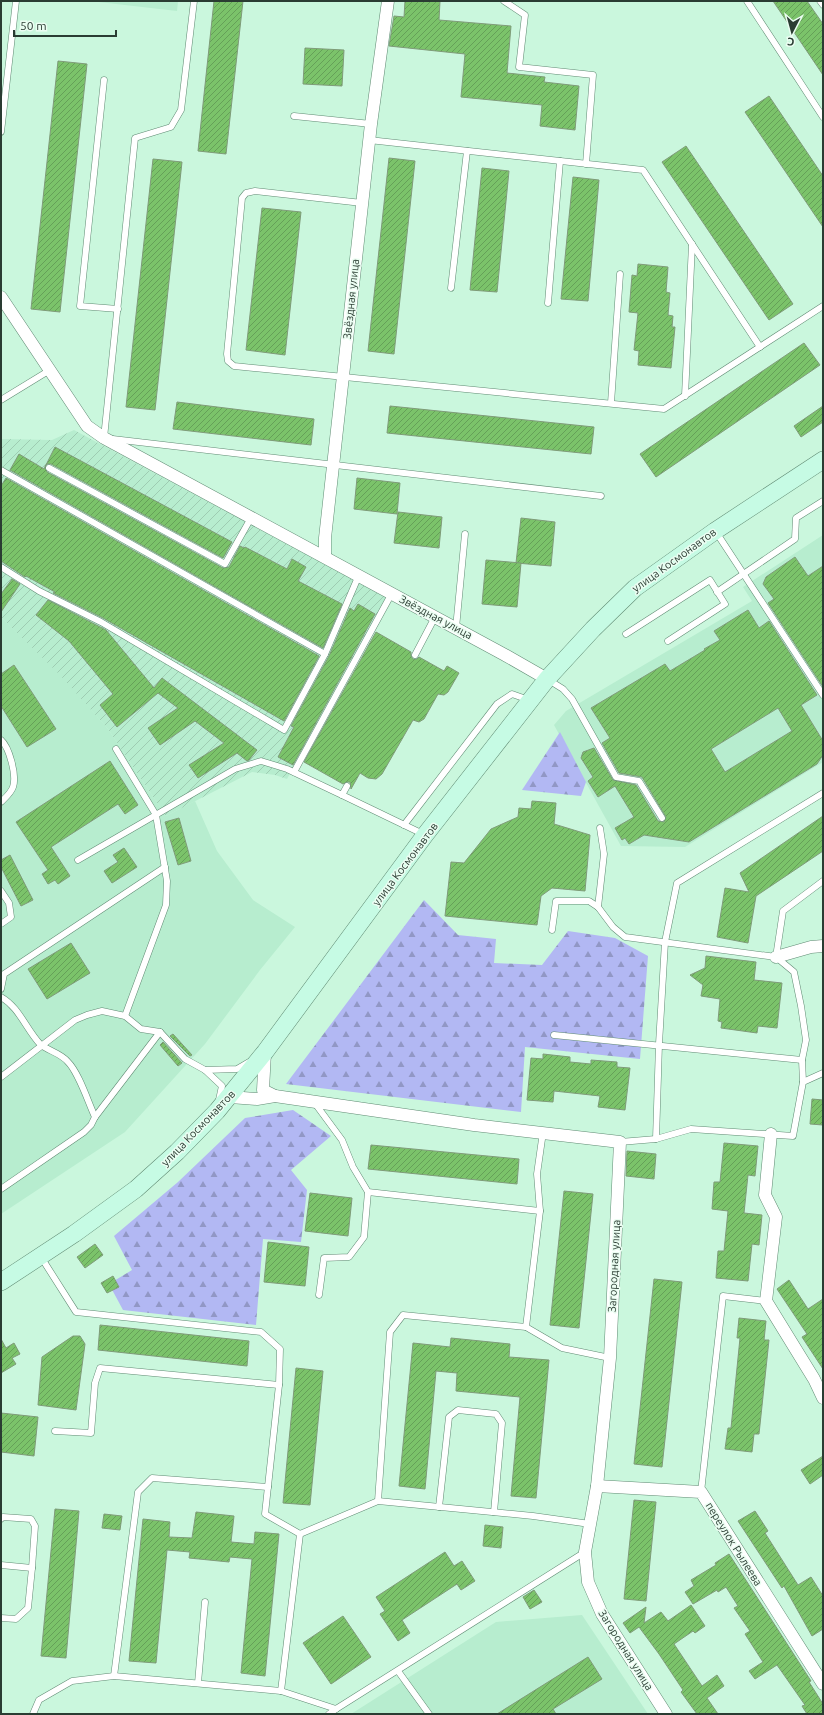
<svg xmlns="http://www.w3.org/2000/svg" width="824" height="1715" font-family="Ubuntu,sans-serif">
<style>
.built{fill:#b7edcf}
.industrial{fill:url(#industrial-furrows)}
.forest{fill:url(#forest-firs)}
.building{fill:url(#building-hatch);stroke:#7f9b79;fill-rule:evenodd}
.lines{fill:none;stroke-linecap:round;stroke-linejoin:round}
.lane-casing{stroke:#618b74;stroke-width:7}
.street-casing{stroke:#618b74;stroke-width:13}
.secondary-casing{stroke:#618b74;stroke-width:18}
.lane{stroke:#fff;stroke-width:6}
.street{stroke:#fff;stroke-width:12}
.secondary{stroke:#c6fbe4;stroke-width:17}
.labels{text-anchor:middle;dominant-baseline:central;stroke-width:3;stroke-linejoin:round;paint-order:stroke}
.street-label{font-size:11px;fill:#2a3c32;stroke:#ebfdf2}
</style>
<defs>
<pattern id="industrial-furrows" width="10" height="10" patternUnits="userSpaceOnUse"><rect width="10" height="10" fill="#b7edcf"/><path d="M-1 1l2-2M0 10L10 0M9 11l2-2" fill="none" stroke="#9eccb2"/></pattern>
<pattern id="forest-firs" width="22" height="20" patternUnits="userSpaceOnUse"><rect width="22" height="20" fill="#b2b8f3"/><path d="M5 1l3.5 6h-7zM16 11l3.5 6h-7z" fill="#9197c5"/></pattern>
<pattern id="building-hatch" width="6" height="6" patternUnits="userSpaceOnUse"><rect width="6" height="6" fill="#7bc36a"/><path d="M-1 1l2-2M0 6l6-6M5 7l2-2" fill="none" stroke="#65a058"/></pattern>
</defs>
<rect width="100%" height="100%" fill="#caf7dd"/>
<!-- built -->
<g class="built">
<polygon points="90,1 178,1 177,11"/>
<polygon points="823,535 823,762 685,847 621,846 554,725 566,711 752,601 743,587"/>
<polygon points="1,617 61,675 108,729 166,816 195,801 217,851 253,900 295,927 260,970 205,1044 125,1132 1,1214"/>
<polygon points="582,1615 648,1714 351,1714 496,1622"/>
</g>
<!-- industrial -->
<polygon class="industrial" points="74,430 387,598 287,779 275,775 252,772 166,816 108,729 60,675 1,617 1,439 52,440"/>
<!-- forest -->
<g class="forest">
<polygon points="560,732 586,782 581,796 522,790"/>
<polygon points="424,900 458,935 496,939 494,963 542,965 568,931 615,938 648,956 640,1059 525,1047 521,1112 286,1084"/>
<polygon points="293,1110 331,1136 291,1170 307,1190 301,1242 263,1239 256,1325 123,1310 109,1284 132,1270 114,1236 178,1182 245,1118"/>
</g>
<!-- building -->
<g class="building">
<polygon points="214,1 243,1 226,154 198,151"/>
<polygon points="405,1 440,1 439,20 511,26 507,73 545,77 544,82 579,86 575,130 540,126 542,105 461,97 465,54 389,46 394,16 404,17"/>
<polygon points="773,1 807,1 823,24 823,75"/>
<polygon points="305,48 344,50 342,86 303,84"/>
<polygon points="58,61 87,64 60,312 31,309"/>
<polygon points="769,96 823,176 823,227 745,112"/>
<polygon points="686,146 793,304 769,320 662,162"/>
<polygon points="389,158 415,161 394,354 368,351"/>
<polygon points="153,159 182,162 155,410 126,407"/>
<polygon points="482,168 509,171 497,292 470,290"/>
<polygon points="573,177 599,180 588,301 561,299"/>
<polygon points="262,208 301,212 285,355 246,350"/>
<polygon points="638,264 668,267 666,292 670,293 668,315 673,316 672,327 675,327 671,368 638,365 639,351 634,350 638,313 629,312 632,275 637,276"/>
<polygon points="804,343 820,365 656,477 640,454"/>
<polygon points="177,402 314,419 311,445 173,429"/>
<polygon points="390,406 594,427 591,454 387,433"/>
<polygon points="823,406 823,422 801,437 794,426"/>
<polygon points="55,447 232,542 223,558 51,464 47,464 45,466 47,472 223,568 229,567 240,546 244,548 245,547 287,569 292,559 306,567 298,581 342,604 323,648 10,470 19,454 44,469"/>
<polygon points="6,478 319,656 284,721 103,618 53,593 55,592 26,576 25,577 1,561 1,486"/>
<polygon points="357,478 400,483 397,514 354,509"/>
<polygon points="398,512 442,517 439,548 394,543"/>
<polygon points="521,518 555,522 551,566 516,563"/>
<polygon points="795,557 808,576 823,566 823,687 768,603 774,599 763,584 766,577"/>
<polygon points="486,560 521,563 517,607 482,604"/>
<polygon points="12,579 20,584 1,612 1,594"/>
<polygon points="48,600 106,630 154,688 162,678 257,750 249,760 247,761 237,753 198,778 189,765 224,743 195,721 160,745 148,728 178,708 158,693 117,727 100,705 113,694 69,641 36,615"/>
<polygon points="358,604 375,614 293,765 278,757 294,727 291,726 329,656 350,608 354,611"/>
<path d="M748,610L759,628L769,621L817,695L801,705L823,741V755L817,764L689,842L644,835L629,844L625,838L622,840L615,828L634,817L615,786L598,797L588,781L593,777L581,758L583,752L594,748L613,780L636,785L658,821L664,822L666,817L642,777L619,773L602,743L610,738L591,708L665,664L670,671L705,650L704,649L720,640L714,631ZM778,708L792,731L725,772L711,749Z"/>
<polygon points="376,632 411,652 411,656 413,659 417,659 419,657 444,671 447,666 459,673 448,692 444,695 438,694 424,719 419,722 413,720 382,774 376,779 368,778 360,773 351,789 350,782 347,782 343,784 304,762"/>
<polygon points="14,665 56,729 27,747 1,706 1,674"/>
<polygon points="110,761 138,805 125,814 118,804 51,847 70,876 58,884 55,880 48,884 42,874 48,870 16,822"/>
<polygon points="532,801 556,803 554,824 590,835 585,891 552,888 541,896 537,925 445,916 451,862 464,863 491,829 518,817 519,808 531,809"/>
<polygon points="823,816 823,851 756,896 748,943 717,937 725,888 749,892 740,873"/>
<polygon points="179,818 191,861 178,865 165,822"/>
<polygon points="124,848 137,867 112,883 104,871 118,862 113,855"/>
<polygon points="10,855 33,900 21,906 1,867 1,860"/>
<polygon points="71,943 90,973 47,999 28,969"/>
<polygon points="706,956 756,962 754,980 782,983 777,1028 758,1026 757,1033 721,1028 722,1022 718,1021 720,999 701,996 703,985 690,975 705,968"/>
<polygon points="173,1034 192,1055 190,1056 170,1036"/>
<polygon points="163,1042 182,1063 178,1066 160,1045"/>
<polygon points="543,1054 570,1057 570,1062 591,1064 591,1060 617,1062 617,1067 630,1068 625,1110 598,1107 600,1096 554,1091 553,1102 527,1100 531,1058 543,1059"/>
<polygon points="812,1099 823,1100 823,1125 810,1124"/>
<polygon points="724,1143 758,1146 755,1176 748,1175 744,1213 762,1215 759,1245 752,1244 748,1281 716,1278 718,1251 724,1251 728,1211 712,1209 714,1182 720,1182"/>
<polygon points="371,1145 519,1159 517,1184 368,1169"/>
<polygon points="627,1151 656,1154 654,1179 626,1176"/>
<polygon points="564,1191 593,1194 579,1328 550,1325"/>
<polygon points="310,1193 352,1198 348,1236 305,1231"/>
<polygon points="268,1242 309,1247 305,1286 264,1282"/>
<polygon points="95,1244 103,1255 85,1268 77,1257"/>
<polygon points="113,1276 119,1287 107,1293 101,1283"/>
<polygon points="654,1279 682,1282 662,1467 634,1464"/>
<polygon points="789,1280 808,1309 823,1299 823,1369 802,1337 807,1334 777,1289"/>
<polygon points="739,1318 766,1321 764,1340 769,1340 759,1434 754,1434 752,1452 725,1449 728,1428 731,1428 740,1338 737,1338"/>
<polygon points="100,1325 249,1341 247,1366 98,1350"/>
<polygon points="73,1336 80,1336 85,1344 76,1410 38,1405 42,1357"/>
<polygon points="451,1338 510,1344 509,1357 549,1360 536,1498 511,1496 520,1397 456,1391 457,1373 436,1371 425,1489 399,1486 413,1343 450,1347"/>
<polygon points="1,1339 6,1348 14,1343 20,1354 12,1358 16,1364 1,1373"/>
<polygon points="296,1368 323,1371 310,1505 283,1503"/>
<polygon points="1,1413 38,1417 34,1456 1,1452"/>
<polygon points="823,1456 823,1475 810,1484 801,1470"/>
<polygon points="634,1500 656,1502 646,1601 624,1599"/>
<polygon points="55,1509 79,1511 66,1658 41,1656"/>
<polygon points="755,1511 768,1531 765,1533 798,1585 811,1577 823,1596 823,1629 812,1636 784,1586 782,1588 738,1521"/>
<polygon points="196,1512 234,1516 231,1542 254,1544 255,1532 279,1534 265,1676 241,1673 252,1559 230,1557 229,1562 189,1558 190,1552 167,1550 156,1663 129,1661 143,1519 170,1522 169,1537 192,1538"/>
<polygon points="104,1514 122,1516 120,1530 102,1528"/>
<polygon points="485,1525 503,1527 501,1548 483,1546"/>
<polygon points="445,1552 454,1566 462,1561 475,1581 461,1590 457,1584 402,1620 410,1633 398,1641 380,1614 385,1611 376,1597"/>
<polygon points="729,1554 811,1681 809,1682 823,1704 823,1714 807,1714 802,1706 805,1705 777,1665 755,1679 749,1671 763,1662 745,1634 750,1631 734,1608 738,1606 726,1587 718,1592 717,1590 693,1604 685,1592 694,1586 691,1580 716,1565 715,1563"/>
<polygon points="534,1590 542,1602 530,1609 523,1597"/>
<polygon points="691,1605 705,1626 695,1633 693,1631 674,1644 702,1686 717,1675 724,1686 707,1698 718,1714 697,1714 681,1692 683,1690 659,1654 639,1627 630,1633 623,1623 646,1607 644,1623 661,1612 668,1621"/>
<polygon points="343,1616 371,1657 331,1684 303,1643"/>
<polygon points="588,1657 602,1679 553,1709 556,1714 497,1714"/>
</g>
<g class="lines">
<!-- lane casing -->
<g class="lane-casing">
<g id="lane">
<polyline points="194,1 181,110 171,127 135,138 104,438 601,496"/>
<polyline points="504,1 525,15 519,67 593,75 586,164"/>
<polyline points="747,1 823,117"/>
<polyline points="820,1 823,5"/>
<polyline points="104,80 80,306 118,309"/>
<polyline points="294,116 371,124"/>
<polyline points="1,132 16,1"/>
<polyline points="369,140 643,170 760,347"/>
<polyline points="362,203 255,191 246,193 242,198 227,354 228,361 234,366 664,409 823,306"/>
<polyline points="451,288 467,151"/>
<polyline points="548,303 560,161"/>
<polyline points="685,396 692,244"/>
<polyline points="1,400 50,370"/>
<polyline points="611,403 620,274"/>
<polyline points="49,468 225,564 251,518"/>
<polyline points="1,470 325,654"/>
<polyline points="716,532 823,695"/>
<polyline points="1,567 39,591 101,622 284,730 325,654 359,575"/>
<polyline points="717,592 795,539 796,518 823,501"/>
<polyline points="456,628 465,534"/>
<polyline points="626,634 710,580 725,604 668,641"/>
<polyline points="415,655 435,617"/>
<polyline points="547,679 563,689 572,699 616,777 639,781 662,818"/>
<path d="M1,740C9,747 17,775 13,787C11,793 5,798 1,802"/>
<polyline points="116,749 156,815 167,881 166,905 125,1016"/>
<polyline points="294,772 392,593"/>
<polyline points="342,795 423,834"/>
<polyline points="404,825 497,704 512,694 529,700"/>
<polyline points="600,828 604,854 598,907 613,927 625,937 776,957 783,911 823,881"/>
<polyline points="78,860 235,769 261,761 287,769 342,795 347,786"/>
<polyline points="1,891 9,903 11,917 1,924"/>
<polyline points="552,930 556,901 589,901 598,907"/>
<polyline points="776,957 794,972 801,1006 806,1040 802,1060 803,1082"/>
<polyline points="1,989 4,974 165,867"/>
<path d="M1,997C19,1007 26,1029 40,1044C48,1051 61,1053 68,1062C79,1073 88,1102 95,1117L91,1125L84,1132L1,1189"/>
<polyline points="554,1035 802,1060"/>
<polyline points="205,1070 237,1069 249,1062"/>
<polyline points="1,1077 75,1020 87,1015 102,1011 125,1016 141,1029 160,1032 185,1059 205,1070 222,1086 219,1100"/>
<polyline points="314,1102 342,1140 353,1167 368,1192 540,1211"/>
<polyline points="95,1117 160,1032"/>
<polyline points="543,1132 537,1174 540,1211 526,1327 562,1348 610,1358"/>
<polyline points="656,1139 659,1044 665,942 677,883 823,793"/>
<polyline points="620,1142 656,1139 691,1129 793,1136 803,1082 823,1073"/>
<polyline points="41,1257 76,1312 261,1332 280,1349 279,1385"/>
<polyline points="319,1295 324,1258 349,1257 364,1237 368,1192"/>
<polyline points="55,1431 91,1433 95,1383 100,1368 279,1385 265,1514 300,1534 378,1501 533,1516 590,1524"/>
<polyline points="701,1492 723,1296 766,1301"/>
<polyline points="378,1501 390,1332 403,1315 526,1327"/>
<polyline points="439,1507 449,1417 458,1410 496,1414 502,1423 494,1512"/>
<polyline points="1,1519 3,1517 31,1519 35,1526 32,1568"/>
<polyline points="1,1565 32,1568 28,1608 16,1619 1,1618"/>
<polyline points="398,1671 429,1714"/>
<polyline points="114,1676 138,1492 152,1478 268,1487"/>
<polyline points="198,1683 205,1602"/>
<polyline points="281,1691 300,1534"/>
<polyline points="33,1714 39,1700 72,1681 114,1676 281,1691 336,1709 585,1552"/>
<polyline points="329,1714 336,1709"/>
</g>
</g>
<!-- street casing -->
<g class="street-casing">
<g id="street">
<polyline points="1,297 87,426 104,438 505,655 547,679"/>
<polyline points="325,557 325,538 371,124 388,1"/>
<polyline points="776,957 811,947 823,946"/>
<polyline points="265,1052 263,1090 275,1096 474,1125 620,1142 610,1358 597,1486 585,1552 588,1582 602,1614 666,1714"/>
<polyline points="230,1097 257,1099 275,1096"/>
<polyline points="771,1134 765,1195 776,1217 766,1301 814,1379 823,1398"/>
<polyline points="597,1486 701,1492 823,1684"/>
</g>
</g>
<!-- secondary casing -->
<g class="secondary-casing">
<polyline id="secondary" points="1,1282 74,1234 136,1189 177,1152 217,1111 265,1052 425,835 547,679 593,629 635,588 715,531 823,460"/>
</g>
<!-- lane -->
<use href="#lane" class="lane"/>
<!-- street -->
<use href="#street" class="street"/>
<!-- secondary -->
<use href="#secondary" class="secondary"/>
</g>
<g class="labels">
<!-- street labels -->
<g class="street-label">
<text transform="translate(351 299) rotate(-84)">Звёздная улица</text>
<text transform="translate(674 560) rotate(-36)">улица Космонавтов</text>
<text transform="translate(436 617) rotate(28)">Звёздная улица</text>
<text transform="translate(405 864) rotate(-53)">улица Космонавтов</text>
<text transform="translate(198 1128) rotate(-46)">улица Космонавтов</text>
<text transform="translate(614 1266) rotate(-87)">Загородная улица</text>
<text transform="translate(734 1544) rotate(58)">переулок Рылеева</text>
<text transform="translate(626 1650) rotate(58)">Загородная улица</text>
</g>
</g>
<!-- border -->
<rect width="824" height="1715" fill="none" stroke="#2a3c32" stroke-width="4"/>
<!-- north arrow -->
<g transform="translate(792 32) rotate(186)" stroke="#ebfdf2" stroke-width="3" paint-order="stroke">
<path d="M0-3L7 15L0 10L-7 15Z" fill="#2a3c32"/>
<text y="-6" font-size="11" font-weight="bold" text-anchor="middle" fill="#2a3c32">С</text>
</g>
<!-- scale -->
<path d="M14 30v6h102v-6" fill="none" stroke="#2a3c32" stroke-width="2"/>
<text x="20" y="30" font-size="12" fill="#2a3c32" stroke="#ebfdf2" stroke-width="3" paint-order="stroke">50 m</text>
</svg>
